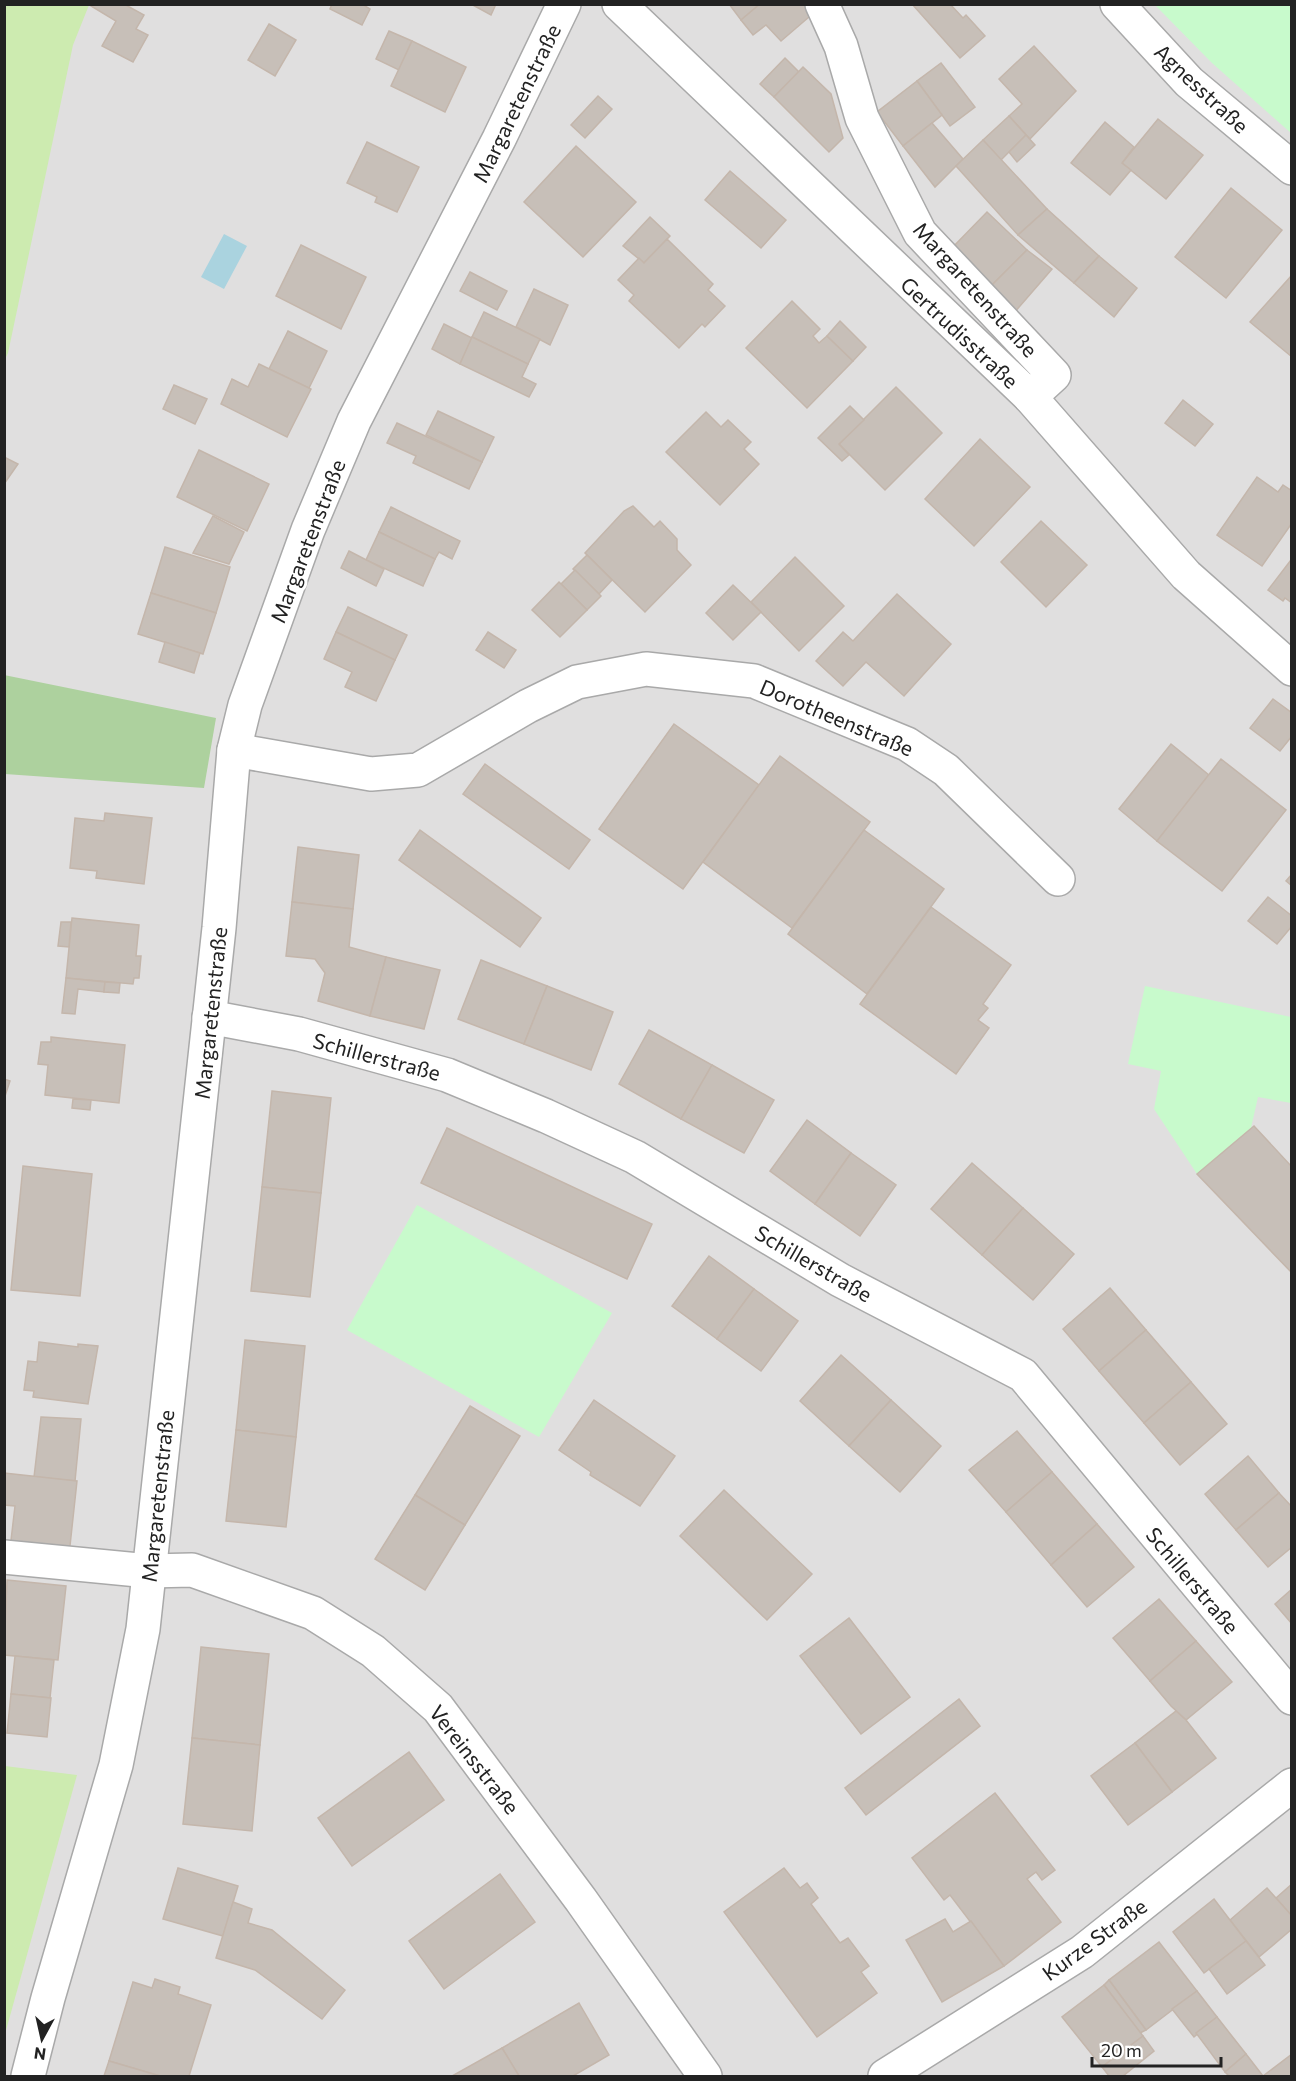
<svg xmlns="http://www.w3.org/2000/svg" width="1296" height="2081" font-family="Commissioner,sans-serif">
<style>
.residential{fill:#e0dfdf}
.grass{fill:#cdebb0}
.forest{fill:#add19e}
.park{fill:#c8facc}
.water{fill:#aad3df}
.building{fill:#c7bfb8;stroke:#c4b6ab;stroke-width:1.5}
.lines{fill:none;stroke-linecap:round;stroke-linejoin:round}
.minor-casing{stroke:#a9a9a9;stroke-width:36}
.minor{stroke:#fff;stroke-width:33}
.labels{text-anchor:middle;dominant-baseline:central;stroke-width:6;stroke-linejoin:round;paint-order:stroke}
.street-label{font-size:21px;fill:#222;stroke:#fff}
</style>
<rect width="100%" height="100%" fill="#f2efe9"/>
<!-- residential -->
<rect class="residential" x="5" y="5" width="1286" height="2071"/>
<!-- grass -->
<g class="grass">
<polygon points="5,4 89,5 73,45 8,353 5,359"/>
<polygon points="5,1766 77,1775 5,2034 4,1766"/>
</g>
<!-- forest -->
<polygon class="forest" points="4,675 216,718 204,788 5,774"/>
<!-- park -->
<g class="park">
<polygon points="1155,5 1291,5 1291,133 1212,63"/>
<polygon points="1145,986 1291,1017 1291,1103 1258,1097 1251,1128 1197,1174 1154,1109 1161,1071 1128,1064"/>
<polygon points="417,1205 612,1313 539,1437 347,1330"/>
</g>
<!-- water -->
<polygon class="water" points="224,234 247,246 224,289 201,277"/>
<!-- building -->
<g class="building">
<polygon points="92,4 124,4 144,15 136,29 148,35 133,62 102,46 116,21 91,6"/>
<polygon points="332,4 362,4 370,9 362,25 330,9"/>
<polygon points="471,4 496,4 491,15"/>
<polygon points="729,4 760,4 741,20"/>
<polygon points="760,4 811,4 816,11 781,41 766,25 753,35 741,20"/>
<polygon points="912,4 950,4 963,18 966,15 985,36 960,58"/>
<polygon points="269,24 296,40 275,76 248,60"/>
<polygon points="389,31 412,41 399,70 376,59"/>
<polygon points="412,41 466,67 445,112 391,86"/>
<polygon points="1034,46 1076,91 1030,139 1009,116 1022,104 999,79"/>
<polygon points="785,58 799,72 774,97 760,84"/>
<polygon points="941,63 975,107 950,126 917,81"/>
<polygon points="803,67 831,94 843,138 829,152 774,97"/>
<polygon points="917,81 942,115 903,146 877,112"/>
<polygon points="598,96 612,109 585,138 571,125"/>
<polygon points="1009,116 1026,135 1001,160 983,140"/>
<polygon points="1158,119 1203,155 1166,199 1122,163"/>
<polygon points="1105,122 1134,147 1122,163 1131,170 1110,195 1071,163"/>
<polygon points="932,123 963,159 935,187 903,146"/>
<polygon points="1026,135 1035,145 1017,162 1009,152"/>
<polygon points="983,140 1047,209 1018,235 956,166"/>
<polygon points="367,142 419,167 397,212 375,202 377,197 347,183"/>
<polygon points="576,146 636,202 583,257 524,202"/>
<polygon points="730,171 786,220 761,248 705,200"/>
<polygon points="1231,188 1282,230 1226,298 1175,257"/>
<polygon points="1047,209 1099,256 1074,283 1018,235"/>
<polygon points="987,212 1027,250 988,289 949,251"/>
<polygon points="650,217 670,236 644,263 623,246"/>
<polygon points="667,239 713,284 708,290 725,306 705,327 702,324 679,348 629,301 634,295 618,280 639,258 644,263"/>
<polygon points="301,245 366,277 341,329 276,296"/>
<polygon points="1027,250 1052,269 1014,313 988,289"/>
<polygon points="1099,256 1137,288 1114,317 1074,283"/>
<polygon points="470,272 507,291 497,310 460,291"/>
<polygon points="1292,275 1292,357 1250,322"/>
<polygon points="534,289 568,305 550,345 516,327"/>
<polygon points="792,301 820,329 813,336 819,343 827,336 853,361 807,408 746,348"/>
<polygon points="484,312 540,339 528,364 472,337"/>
<polygon points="840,321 866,347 853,361 827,336"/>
<polygon points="444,324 472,338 460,364 432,349"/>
<polygon points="288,331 327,351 309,388 269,369"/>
<polygon points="472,337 528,364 522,377 536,384 529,397 460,364"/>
<polygon points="259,364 311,389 287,437 221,404 232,379 248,387"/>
<polygon points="174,385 207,399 195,424 163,409"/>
<polygon points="896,387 942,433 885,490 839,444"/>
<polygon points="1183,400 1213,424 1195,446 1165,423"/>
<polygon points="850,406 864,420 839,444 849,455 842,461 818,438"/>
<polygon points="438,411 494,437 482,462 426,435"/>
<polygon points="706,412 721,427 728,420 751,442 744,449 759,464 720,505 666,452"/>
<polygon points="397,423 482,462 469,489 413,463 416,456 387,443"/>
<polygon points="980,439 1030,487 974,546 925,499"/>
<polygon points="199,450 269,484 247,531 177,497"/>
<polygon points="4,457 18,464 4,484"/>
<polygon points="1257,477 1278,492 1283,485 1292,491 1292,523 1262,566 1217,535"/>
<polygon points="633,506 654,527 660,521 677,539 677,550 691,565 645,612 585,553 624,511"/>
<polygon points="391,507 460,541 452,559 439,552 435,559 379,532"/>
<polygon points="213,516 244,532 229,564 193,553"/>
<polygon points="1041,521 1087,565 1046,607 1001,562"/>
<polygon points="379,532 435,559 423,586 366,560"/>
<polygon points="165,547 230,567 216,613 151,593"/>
<polygon points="349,551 384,569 376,586 341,568"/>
<polygon points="587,555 612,580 599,594 573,569"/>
<polygon points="795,557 844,606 799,651 751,602"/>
<polygon points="1291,560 1292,561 1292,603 1285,598 1283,601 1268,590"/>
<polygon points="575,570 601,596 587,610 561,584"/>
<polygon points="559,582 587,610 560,637 532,610"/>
<polygon points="733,585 761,612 733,640 706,613"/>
<polygon points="151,593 216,613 203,654 138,634"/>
<polygon points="897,594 951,644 904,696 866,662 843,686 816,661 843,632 853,641"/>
<polygon points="348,607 407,635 395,660 336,632"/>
<polygon points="336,632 395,660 376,701 345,687 352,672 324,659"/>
<polygon points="488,632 516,650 504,668 476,650"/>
<polygon points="165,642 200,653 194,673 159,662"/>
<polygon points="1273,699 1292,713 1292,736 1280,751 1250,728"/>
<polygon points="674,724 759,785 683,889 599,829"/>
<polygon points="1171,744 1209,775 1157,841 1119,809"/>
<polygon points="780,756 870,822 792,928 703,862"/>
<polygon points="1221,759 1286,810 1222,891 1157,841"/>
<polygon points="485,764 590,840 569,869 463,794"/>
<polygon points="105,813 152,818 144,884 96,878 97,871 70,868 75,818 104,821"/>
<polygon points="420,830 541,918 520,947 399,860"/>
<polygon points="864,830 944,889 867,994 788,934"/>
<polygon points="298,847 359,855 353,909 292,902"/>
<polygon points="1292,874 1292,886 1286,881"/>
<polygon points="1268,897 1292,916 1292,926 1277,944 1248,921"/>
<polygon points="292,902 353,909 349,947 386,957 370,1016 318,1001 325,973 315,959 286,956"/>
<polygon points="931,907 1011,965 983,1004 988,1008 978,1020 989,1028 956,1074 860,1004"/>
<polygon points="72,918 139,925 136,956 141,956 139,978 134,978 133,984 66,978"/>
<polygon points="61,922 71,922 69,947 58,946"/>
<polygon points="386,957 440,970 424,1029 370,1016"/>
<polygon points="481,960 547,986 524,1044 458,1019"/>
<polygon points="66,978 105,982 104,992 78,989 75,1014 62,1013"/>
<polygon points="105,982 120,983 119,993 104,992"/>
<polygon points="547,986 613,1012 591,1070 524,1044"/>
<polygon points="649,1030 712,1065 681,1119 619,1084"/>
<polygon points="51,1037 125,1045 119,1103 45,1095 48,1065 38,1064 41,1042 51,1042"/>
<polygon points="712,1065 774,1100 744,1153 681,1119"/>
<polygon points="4,1079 10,1081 4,1099"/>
<polygon points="272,1091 331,1098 321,1193 262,1187"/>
<polygon points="73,1099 91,1100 90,1110 72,1108"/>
<polygon points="807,1120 851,1153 815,1204 770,1171"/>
<polygon points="1254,1126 1292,1167 1292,1273 1197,1174"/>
<polygon points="447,1128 652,1224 627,1279 421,1183"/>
<polygon points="851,1153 896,1185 860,1236 815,1204"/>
<polygon points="972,1163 1023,1208 982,1255 931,1209"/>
<polygon points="23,1166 92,1174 80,1296 11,1290"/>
<polygon points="262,1187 321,1193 310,1297 251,1291"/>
<polygon points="1023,1208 1074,1254 1033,1300 982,1255"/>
<polygon points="709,1256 754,1289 717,1339 672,1306"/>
<polygon points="1110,1288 1146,1330 1099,1371 1063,1329"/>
<polygon points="754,1289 798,1321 761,1371 717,1339"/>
<polygon points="1146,1330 1191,1382 1144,1423 1099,1371"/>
<polygon points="245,1340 305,1346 296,1437 236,1430"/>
<polygon points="39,1342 78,1347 78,1344 98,1346 88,1404 33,1397 34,1391 24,1390 28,1361 37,1362"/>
<polygon points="841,1355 891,1400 849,1446 800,1401"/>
<polygon points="1191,1382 1227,1424 1180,1465 1144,1423"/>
<polygon points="594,1400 675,1456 640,1506 590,1475 591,1472 559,1450"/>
<polygon points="891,1400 941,1446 900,1492 849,1446"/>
<polygon points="470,1406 520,1436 465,1525 415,1495"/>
<polygon points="41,1417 81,1419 75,1481 34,1477"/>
<polygon points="236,1430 296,1437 286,1527 226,1521"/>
<polygon points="1017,1431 1052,1472 1006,1512 969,1470"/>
<polygon points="1248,1456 1279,1493 1236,1530 1205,1494"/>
<polygon points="1052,1472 1097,1524 1051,1565 1006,1512"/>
<polygon points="4,1473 77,1481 69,1555 10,1549 15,1506 4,1505"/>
<polygon points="724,1490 812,1574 767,1620 680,1536"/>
<polygon points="1279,1493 1292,1507 1292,1547 1268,1567 1236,1530"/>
<polygon points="415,1495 465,1525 425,1590 375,1559"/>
<polygon points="1097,1524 1134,1567 1087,1607 1051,1565"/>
<polygon points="7,1580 66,1586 58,1660 4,1655"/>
<polygon points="1292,1589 1292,1624 1275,1604"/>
<polygon points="1159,1599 1196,1641 1150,1681 1113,1638"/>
<polygon points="849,1618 910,1697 861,1734 800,1656"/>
<polygon points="1196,1641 1232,1682 1186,1720 1171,1706 1150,1681"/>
<polygon points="201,1647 269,1654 260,1745 192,1738"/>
<polygon points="15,1656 54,1660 50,1698 11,1694"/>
<polygon points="11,1694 51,1698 47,1737 7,1733"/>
<polygon points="959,1699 980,1726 866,1815 845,1788"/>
<polygon points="1176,1711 1186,1720 1216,1758 1172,1792 1135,1743"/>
<polygon points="192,1738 260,1745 252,1831 183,1824"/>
<polygon points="1135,1743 1172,1792 1128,1825 1091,1776"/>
<polygon points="409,1752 444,1800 352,1866 318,1818"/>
<polygon points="995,1793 1055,1870 1042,1880 1036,1872 1027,1879 1061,1922 1004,1966 950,1895 944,1900 912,1858"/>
<polygon points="178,1868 238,1886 223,1936 163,1919"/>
<polygon points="784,1868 800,1888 807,1883 818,1898 811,1904 840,1943 848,1938 869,1966 861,1972 877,1993 817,2037 724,1912"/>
<polygon points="500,1874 535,1922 444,1989 409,1941"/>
<polygon points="1292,1884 1292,1916 1276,1898"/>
<polygon points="1267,1888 1292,1916 1292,1929 1259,1957 1230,1920"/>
<polygon points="1214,1899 1246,1941 1204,1973 1173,1932"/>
<polygon points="233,1902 252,1909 248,1923 272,1930 345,1990 322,2019 255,1970 216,1958"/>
<polygon points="945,1919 953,1932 971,1921 1004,1966 942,2002 906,1940"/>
<polygon points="1246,1941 1265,1965 1227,1994 1209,1969"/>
<polygon points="1159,1942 1197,1991 1146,2030 1109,1980"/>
<polygon points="155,1979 180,1987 178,1994 211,2005 189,2076 160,2076 109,2061 133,1982 152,1988"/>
<polygon points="1109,1980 1146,2030 1140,2033 1104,1985"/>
<polygon points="1104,1985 1143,2036 1102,2067 1062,2017"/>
<polygon points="1197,1991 1217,2017 1194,2037 1172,2009"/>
<polygon points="579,2003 609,2055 573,2076 519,2076 502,2048"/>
<polygon points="1217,2017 1246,2054 1225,2072 1196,2033"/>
<polygon points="1143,2036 1154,2051 1123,2076 1109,2076 1102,2067"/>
<polygon points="502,2048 519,2076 452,2076"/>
<polygon points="1246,2054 1263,2076 1229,2076 1225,2072"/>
<polygon points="1292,2054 1292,2076 1263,2076"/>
<polygon points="109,2061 160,2076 104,2076"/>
</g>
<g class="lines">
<!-- minor casing -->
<g class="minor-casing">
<g id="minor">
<polyline points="619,4 1030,397 1186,575 1292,669"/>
<polyline points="822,4 841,46 862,118 920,233 1054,375 1030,397"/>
<polyline points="1117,4 1189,82 1292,168"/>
<polyline points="234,750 371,774 418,770 528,706 577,682 646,669 754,681 907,744 946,770 1058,879"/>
<polyline points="209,1017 299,1034 447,1075 546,1116 635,1157 840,1280 1023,1375 1292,1698"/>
<polyline points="4,1557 149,1571 192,1570 313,1613 373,1651 438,1708 581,1900 705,2076"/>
<polyline points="28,2076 48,1998 116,1765 143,1629 219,928 234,750 245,705 308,530 354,421 499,139 564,4"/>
<polyline points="885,2076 1082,1952 1292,1785"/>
</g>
</g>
<!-- minor -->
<use href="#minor" class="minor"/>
</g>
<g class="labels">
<!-- street labels -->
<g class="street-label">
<text transform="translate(1202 88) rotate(43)">Agnesstraße</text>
<text transform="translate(516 103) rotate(-64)">Margaretenstraße</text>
<text transform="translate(976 289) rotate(48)">Margaretenstraße</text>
<text transform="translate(960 332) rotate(43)">Gertrudisstraße</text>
<text transform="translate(307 541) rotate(-69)">Margaretenstraße</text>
<text transform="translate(837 717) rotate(23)">Dorotheenstraße</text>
<text transform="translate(210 1013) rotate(-84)">Margaretenstraße</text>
<text transform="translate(377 1056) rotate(15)">Schillerstraße</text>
<text transform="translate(814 1263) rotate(30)">Schillerstraße</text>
<text transform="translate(157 1496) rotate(-84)">Margaretenstraße</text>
<text transform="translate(1193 1580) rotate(50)">Schillerstraße</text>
<text transform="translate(475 1759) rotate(52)">Vereinsstraße</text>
<text transform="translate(1094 1939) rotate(-36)">Kurze Straße</text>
</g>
</g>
<!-- border -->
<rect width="1296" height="2081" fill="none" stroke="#222222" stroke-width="12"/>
<!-- north arrow -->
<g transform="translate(42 2039) rotate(188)" stroke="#ffffff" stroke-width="4.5" paint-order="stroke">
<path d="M0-4.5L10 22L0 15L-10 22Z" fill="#222222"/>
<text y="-9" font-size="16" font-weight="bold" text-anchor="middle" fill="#222222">N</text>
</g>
<!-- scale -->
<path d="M1092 2057v9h129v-9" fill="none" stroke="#222222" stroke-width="3"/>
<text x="1101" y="2057" font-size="18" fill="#222222" stroke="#ffffff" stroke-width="4.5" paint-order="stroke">20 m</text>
</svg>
